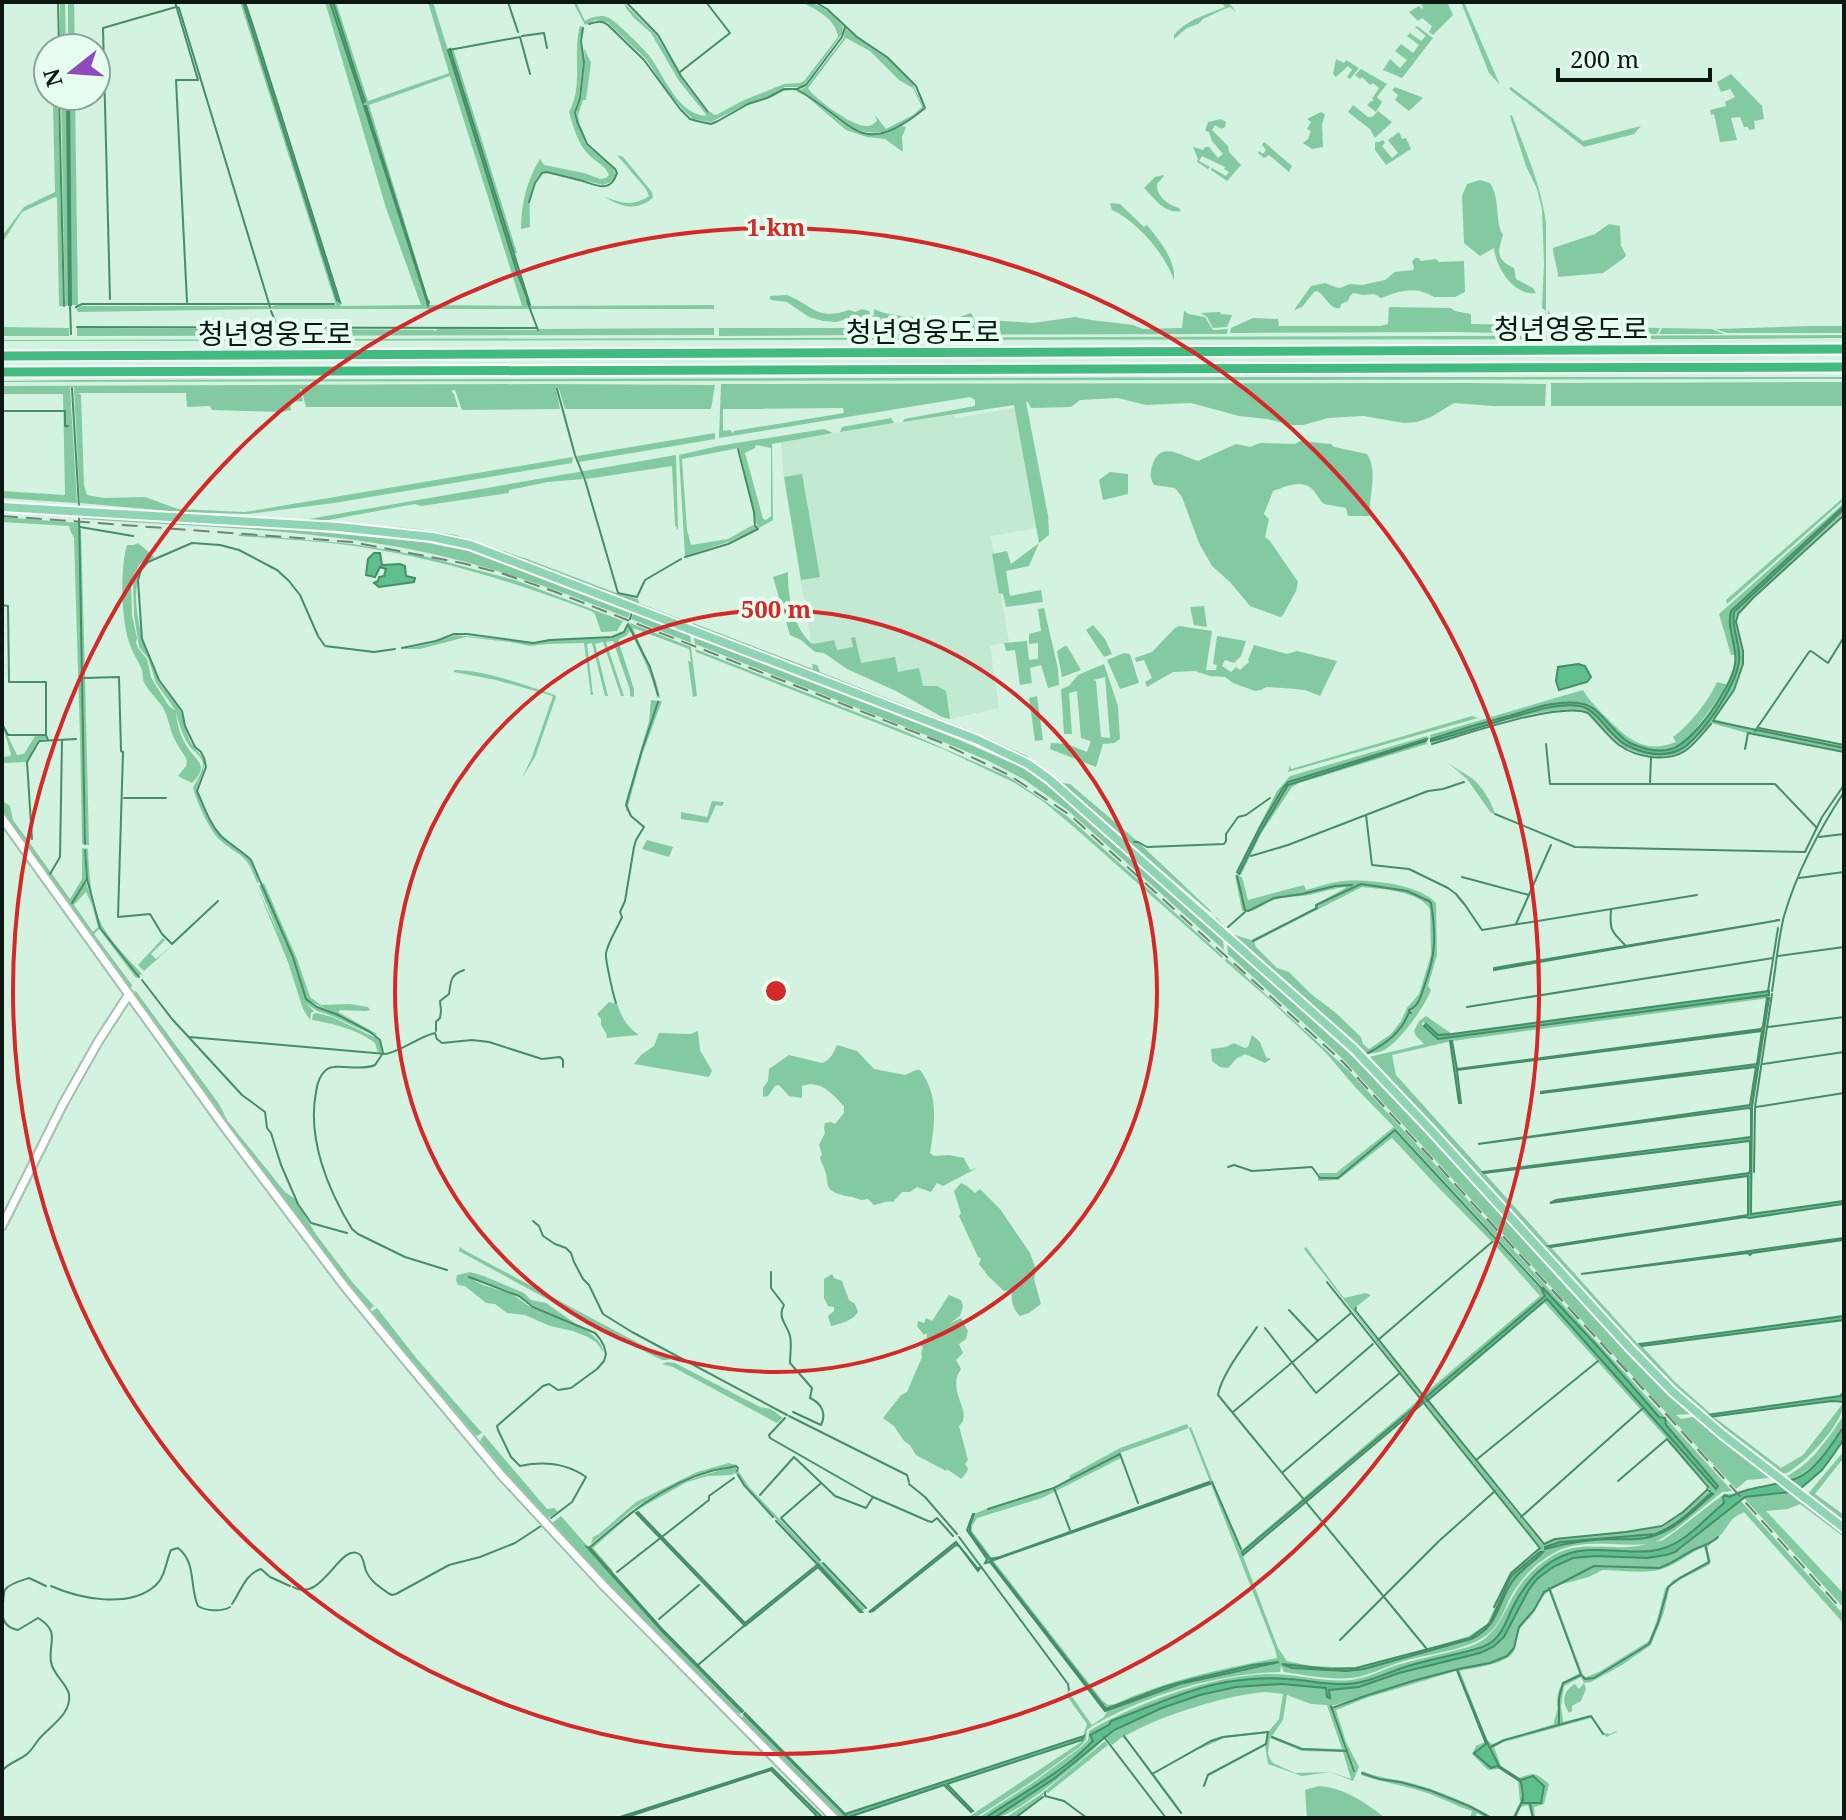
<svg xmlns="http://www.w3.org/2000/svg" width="1846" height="1820" font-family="'Noto Serif','Noto Sans KR',serif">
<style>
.built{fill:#c2e9d2}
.green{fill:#83caa3;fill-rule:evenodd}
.water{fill:#5fc08e;stroke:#468d68;stroke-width:2}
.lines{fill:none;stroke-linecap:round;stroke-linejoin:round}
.stream{stroke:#468d68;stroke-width:2}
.secondary-casing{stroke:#a2c0ae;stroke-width:11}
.primary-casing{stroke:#fff;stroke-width:12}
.highway-casing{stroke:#fff;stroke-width:13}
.secondary{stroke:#fff;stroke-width:7}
.primary{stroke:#8ed6b3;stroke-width:8}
.highway{stroke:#42bb81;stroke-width:9}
.rail{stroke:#6e8376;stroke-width:2;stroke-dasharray:16 8;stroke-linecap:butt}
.ring{fill:none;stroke:#d62828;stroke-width:4}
.labels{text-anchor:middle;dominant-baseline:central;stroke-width:8;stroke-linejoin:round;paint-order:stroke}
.street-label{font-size:28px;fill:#0b1710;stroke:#e5feef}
.centre{fill:#d62828;stroke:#e5feef;stroke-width:4}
.ring-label{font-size:24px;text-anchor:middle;font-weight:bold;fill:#d62828;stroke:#e5feef;stroke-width:8;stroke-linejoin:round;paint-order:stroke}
</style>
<rect width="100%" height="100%" fill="#d3f2df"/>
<!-- built -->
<polygon class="built" points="1015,408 1036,528 991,536 1009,642 990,646 999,708 950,719 869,673 811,643 783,470 781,442 903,422 954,415 955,418"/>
<!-- green -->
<g class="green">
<polygon points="60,2 65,2 66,48 60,48"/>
<polygon points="68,2 74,2 75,48 68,48"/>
<path d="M240,2H243L341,306L421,305L386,208L325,2H330L363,103L365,100L333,2H336L368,101L449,73L428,2H433L517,272L529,306L714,305V309H272L78,312L76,308L82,306H268L270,307L276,305H336ZM450,76L522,306L428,305L426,299L429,302L369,105ZM366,106L426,297L425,298L364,107Z"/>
<path d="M573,2H576L585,21C592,17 601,14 609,18C617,22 646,51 651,58C665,78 678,114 706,116L705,113L679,81L651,33L634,18L626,8L624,3L656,35L685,83L708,113L711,112L714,115L718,114L742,101L784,84L800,83L804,81L838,37C836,19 816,9 801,2C819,2 831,12 843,26L842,34L803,87H785L764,99C771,96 780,89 787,89C804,87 832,117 846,126L817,101L800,90L806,87L844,38L845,28L885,56L912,83L924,108C893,131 883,140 846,126C865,138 882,136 902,126L906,127L902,137L903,152L885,139L867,137L846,130L806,96L793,90L783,91L772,97L747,104L711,122L693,119L683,110L667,91L646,59L607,22L595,20L585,25ZM846,38L870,51L899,80L913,88L922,107L913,115L886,129L875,115L877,121C873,124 872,126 866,126C854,127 814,99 808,88Z"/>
<path d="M1221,2L1229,3L1237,13L1230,7L1222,10L1203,19L1198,24L1187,28L1174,39V35C1188,19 1206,15 1225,7Z"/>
<polygon points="1424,2 1447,2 1453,15 1433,35 1429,32 1432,26 1422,18 1418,21 1409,12 1419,6 1422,9 1423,7 1421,4"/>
<polygon points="1461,2 1464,2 1500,85 1489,73"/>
<path d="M580,26L583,27L580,40L583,61L579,97L574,112L576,120L586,145L613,168L616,175L611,182L603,185L547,171L542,172C527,187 530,207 530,227L521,229C521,204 527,180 540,159L544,165L584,173L600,179L606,178L609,175C605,165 597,163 590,156C578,145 573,126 569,112C584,86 572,53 580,26Z"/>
<path d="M1417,26L1433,38C1422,51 1413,65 1402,78L1383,70L1390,59L1400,68L1407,60L1395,51L1401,44L1413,53L1419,45L1407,36L1410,33L1421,41L1426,36L1415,27Z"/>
<polygon points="453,48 517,253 514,254 450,49"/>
<polygon points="584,48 591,63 586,100 583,100 578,115 580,124 578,120 576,109 581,98 585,60"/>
<polygon points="1336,59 1344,63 1346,60 1359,68 1350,79 1347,77 1352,70 1348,66 1336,77 1333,74"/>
<polygon points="1361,69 1387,84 1377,97 1382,102 1376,112 1367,105 1371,101 1374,101 1372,99 1379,88 1373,83 1370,85 1362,77 1360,79 1355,75"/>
<polygon points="1731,74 1762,106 1764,119 1754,121 1755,129 1749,130 1748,127 1744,127 1740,117 1731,118 1737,140 1720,142 1714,114 1711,115 1710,110 1726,106 1725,102 1735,97 1730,89 1721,92 1717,82"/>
<polygon points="1395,87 1421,97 1423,98 1409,111 1395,100 1398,95 1392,90"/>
<polygon points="1511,87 1583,141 1641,126 1634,134 1584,147 1509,89"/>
<polygon points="61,96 67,96 70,300 69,305 65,306"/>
<polygon points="69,96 75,96 78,305 71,305 71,300"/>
<polygon points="58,97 63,306 59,306 57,198 55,197 22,212 2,243 2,236 24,207 55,192 53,106"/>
<polygon points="1353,105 1368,117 1372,117 1378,111 1392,122 1375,138 1370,129 1348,112"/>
<polygon points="1321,112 1325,114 1322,125 1323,147 1312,149 1303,143 1308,139 1311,131 1307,129 1311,122 1307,119"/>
<path d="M1512,115C1525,151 1542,186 1546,224V334L1454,332L1230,333L1231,328L1253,318L1278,319L1279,326H1380L1388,324L1389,307L1451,308L1455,311L1471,314V324L1541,325L1546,311L1542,308L1544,263L1542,209L1537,189L1526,166L1510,116Z"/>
<polygon points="1221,119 1226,122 1225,127 1221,129 1215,125 1212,130 1228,146 1229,152 1241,165 1227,181 1211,170 1212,168 1226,176 1229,172 1224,169 1225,167 1202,156 1199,161 1210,167 1208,169 1197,162 1198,159 1193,147 1203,150 1205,147 1209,147 1218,158 1223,154 1212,141 1209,132 1205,131 1208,122"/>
<polygon points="1399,132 1402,139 1406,138 1411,149 1386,165 1375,150 1375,142 1379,142 1383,140 1385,143 1382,146 1392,158 1398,153 1388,140"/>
<polygon points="1264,142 1292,166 1289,172 1269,155 1264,158 1258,153 1259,151 1263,154 1266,150 1262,145"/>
<path d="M617,155L623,157L652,192L653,198C635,212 621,207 603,196C620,203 633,207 649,196L646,189Z"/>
<path d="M1163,175L1164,176L1157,184C1156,196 1168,205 1179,208L1181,211C1165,214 1156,200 1144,188L1155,177Z"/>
<path d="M1480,180L1490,183C1501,200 1494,220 1503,235C1498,251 1495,259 1514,268L1516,279L1533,288L1536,293C1514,296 1496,268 1494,248L1480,256L1464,243L1462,196L1467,184Z"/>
<path d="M1110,203L1120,204L1144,227L1147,225C1159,240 1176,260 1174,280C1164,253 1138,222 1112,210Z"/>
<path d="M1609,224L1620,226L1621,246L1626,255L1624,258L1603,273L1558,277C1558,267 1553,258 1553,248L1595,234Z"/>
<path d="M1415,258H1419L1421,261L1436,259L1439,262L1464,261L1465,292L1455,297H1434C1415,285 1399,291 1381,298L1374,294L1363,295L1353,293L1350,296L1348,301L1341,304L1340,308C1330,310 1326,296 1317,291L1314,292L1302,307L1294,310L1311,286L1325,283L1335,287L1340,288L1350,284L1362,285L1385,280L1395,272L1413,270L1414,267L1412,262Z"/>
<path d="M787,295C814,306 816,321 849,310L855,312L862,309L869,311L870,314L861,317L849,318L837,322L823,321L809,317L787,302L771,300L770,298V296Z"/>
<path d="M874,309C891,318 912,315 932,319C936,319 940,322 944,321C953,321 962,316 970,313L972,314L974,319L1033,323L1075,317L1091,320L1133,325L1143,329L1182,328L1184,311L1189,314L1205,317L1213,330L1228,329L1227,334L868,335L871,327V319L874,314Z"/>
<polygon points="1548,310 1558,325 1660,328 1657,334 1549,333"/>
<polygon points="1220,312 1221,314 1232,315 1227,327 1213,328 1207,317 1201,313"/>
<polygon points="1812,326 1844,326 1844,333 1727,333 1715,329"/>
<polygon points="2,327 69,328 69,336 2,336"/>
<polygon points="77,328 277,329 279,333 280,330 282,329 433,330 435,331 438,329 538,330 540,329 714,328 714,335 77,336"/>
<polygon points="719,328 868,328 866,335 719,336"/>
<polygon points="1662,328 1712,329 1724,334 1659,334"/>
<polygon points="1844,335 1844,338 1729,339 2,341 2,340"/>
<polygon points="1297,377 1844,377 1844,379 2,382 2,381 75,380"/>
<polygon points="1844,382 1844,406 1551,406 1551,383 1558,383"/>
<path d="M1471,383L1546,384L1545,406H1493L1454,403L1431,417L1417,422L1404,423L1364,416L1345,417L1328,418L1303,425H1292L1267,419L1239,416L1191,403L1146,405L1118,398L1080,400L1071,407L1031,408L1028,402H1026L1048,515L1049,535L1039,543L1029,566L1006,571L1010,596L1041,590L1043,602L1006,607L1003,594L999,593L992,554L1007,551L1011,564L1039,543L1014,405L903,422L904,419L975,406V400L970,397L719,438L721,384ZM723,409L843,408L844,413L734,431L733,433L730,430L723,431Z"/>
<polygon points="542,384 715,385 711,409 565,409 559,389 556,388 560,409 462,410 455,390 452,390 452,392 454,394 458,407 306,407 301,388 300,389 303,401 290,402 291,410 282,412 212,410 210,406 187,407 186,393 78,393 81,395 84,485 87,495 104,498 145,497 178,509 245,512 573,457 572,463 334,503 248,514 179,512 80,503 74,387 70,387 77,503 2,498 2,491 65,495 63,394 2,394 2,386"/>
<polygon points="891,418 894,423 840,432 842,427"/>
<path d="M824,429L833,433L772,444L773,520L759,528L757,526L739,448L682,459L687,530L691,545L728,539L753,525L756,529L728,542L685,556L679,455L718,446ZM756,445L771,448V516L766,520L763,519L745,453L755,448Z"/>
<polygon points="715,433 715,439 579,462 577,456"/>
<path d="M1300,441L1331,444L1334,447L1367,454C1379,473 1368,495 1370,516H1348L1346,508L1324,504C1319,500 1316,492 1311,488C1301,479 1284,487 1273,491L1264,514L1269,519L1265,537L1270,541L1298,582L1296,591L1283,615L1280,617L1250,606L1230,582L1212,566L1199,543L1182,497L1175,488L1154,485C1150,478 1150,474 1152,466C1160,440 1179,455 1198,461L1236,444L1250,447L1260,443L1295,444Z"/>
<polygon points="676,455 678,530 675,525 672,466 586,479 584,475 582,476 583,479 548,482 509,490 509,493 421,506 415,504 323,521 418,529 455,535 527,559 619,594 638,599 639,603 686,621 688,617 687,624 488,548 297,521"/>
<polygon points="1110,472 1128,474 1128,494 1103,500 1099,480"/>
<polygon points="802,474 820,577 801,580 784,477"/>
<polygon points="1844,497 1844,500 1727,604 1726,600"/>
<path d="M1844,503V506L1734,607C1725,621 1733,640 1736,655H1731L1719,614Z"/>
<path d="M1844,509V513L1752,598L1737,615L1735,622L1742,650V664L1734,688L1714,719L1756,730L1757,728L1844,746V751L1747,733L1711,723L1683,752L1671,756L1658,757L1641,754L1623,747L1588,713C1559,699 1464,734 1431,743V741C1456,734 1482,726 1508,719C1530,713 1556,703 1580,706C1599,709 1609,736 1626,745C1641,753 1663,758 1679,750C1699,741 1738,683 1739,661C1741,644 1731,629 1734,612Z"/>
<polygon points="2,517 79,523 81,622 79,534 81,528 85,677 83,677 82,663 82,679 85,679 89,845 86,845 83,697 84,845 82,843 80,736 74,538 70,530 69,526 2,522"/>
<path d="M81,517L297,530L423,542L468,551L631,611L628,618C558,590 489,565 414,550C305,528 192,527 82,519Z"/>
<path d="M239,534L353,544L428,557L515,580L623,621L617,631L601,632L595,614L591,611C515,582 436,558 355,546C317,541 278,539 239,536Z"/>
<path d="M138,543L151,554L139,565L131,580L132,615L137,638L136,643L138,648L147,659L151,677L155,684L169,706L176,711L156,683L148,658L139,647L134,615L133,580L140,566L152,555L154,557C118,580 145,651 159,682C165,692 177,701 181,712C185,723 186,736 193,746C197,752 202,754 204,761C206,771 198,780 197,790C202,804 206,819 216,830C225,842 240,847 249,859C254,866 256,874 259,882L257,883C246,852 242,859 220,840C210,832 196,800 193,788C196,781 203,772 203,764C202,755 192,751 188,744C182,734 179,723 176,713C177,724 180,735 186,745C195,761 211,764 192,783L178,776L186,766L187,761C184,753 178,747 175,740C169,729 169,717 162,706C156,697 148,691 144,682C142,678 143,674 142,670C138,660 132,652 129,642C121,619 120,568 127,545H134Z"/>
<path d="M788,572C788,597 792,625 811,643L814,644L834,640L837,650L853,647L851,638L855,637L861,663L895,657L898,672L919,668L923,686H937L946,691L950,719L942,717L896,691L847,669L824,653L815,652L801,640L790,635L773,577Z"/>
<polygon points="1204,606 1207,627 1194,625 1190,607"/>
<polygon points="1044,608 1058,669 1059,685 1048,688 1041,665 1030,668 1032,683 1020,685 1015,650 1006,651 1004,643 1027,641 1029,660 1038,659 1038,643 1029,644 1029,634 1041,631 1038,609"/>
<polygon points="634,612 690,635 691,643 631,619"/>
<path d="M630,623L691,647L697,696L693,697L688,661L691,662L689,649L633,628L656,681L660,698L656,697L657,696C651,673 641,652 630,631L627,635L618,640L634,689V697L630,696V690L613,641L606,642L624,696H621L603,642L595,644L608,696H605L592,643L587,644L593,695H591L584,643L548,644L530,646L510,642L466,637L420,649H402L429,644L456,635L534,643L551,640L613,637L625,632Z"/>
<polygon points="693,623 813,669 812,664 817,665 820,672 986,737 1029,757 1027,760 694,626"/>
<polygon points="1093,625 1105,639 1112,654 1104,657 1086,630"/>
<polygon points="1179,626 1212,631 1206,670 1216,670 1217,665 1213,664 1217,636 1246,641 1241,656 1234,663 1225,660 1222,666 1231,672 1236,667 1240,670 1249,662 1248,660 1254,645 1287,654 1297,651 1337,661 1320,696 1305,690 1284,688 1266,687 1261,690 1255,691 1233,683 1225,677 1210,676 1195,671 1173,672 1147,687 1145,682 1152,678 1144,660 1136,662 1135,658 1152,652 1175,628"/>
<polygon points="694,638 760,661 957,739 1026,769 1061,794 1223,940 1224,950 1089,829 1066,809 1025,780 989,761 946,743 695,644"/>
<polygon points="1065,646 1067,646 1081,670 1062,677 1057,651"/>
<polygon points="695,649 904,731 1009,777 1067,816 1223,956 1222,958 1075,828 1044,802 1015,783 943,749 696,652"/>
<polygon points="1124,653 1130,654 1139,683 1120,689 1107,660"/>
<path d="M1104,664L1118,706L1120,739L1114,743L1103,744L1096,767L1050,749L1051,743L1067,744L1087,752L1091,741L1081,738L1077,691L1069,693L1072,734H1064L1061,689L1069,686L1078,675ZM1105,677L1110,738H1109L1101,737L1096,681L1093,680Z"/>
<path d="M454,670C485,670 525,685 555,695L556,697L535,757L522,778L532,757L553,696L496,680L454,672Z"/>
<path d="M1717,682L1729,685L1687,740C1670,755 1641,753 1624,739C1613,730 1600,709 1588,704C1563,694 1460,730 1431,739L1430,735L1583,690C1590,702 1598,709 1608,719C1628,740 1646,754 1676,742L1673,737C1688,727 1710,699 1717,682Z"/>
<polygon points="1037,696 1043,740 1035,741 1029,698"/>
<polygon points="651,700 662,701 642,755 628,806 629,810 626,811 626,801 649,721"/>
<polygon points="1472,716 1478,718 1288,772 1290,765 1291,769"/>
<polygon points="2,724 17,755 24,754 35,736 46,735 47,739 38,740 26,762 4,763 2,762 2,757 10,756 11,754"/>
<polygon points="1427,736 1427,739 1288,782 1283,788 1236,872 1277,791 1290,776"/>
<polygon points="1426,741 1427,744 1299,783 1292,787 1262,832 1241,875 1239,874 1259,834 1288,785"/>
<polygon points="1033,762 1063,783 1070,784 1136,840 1211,911 1210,912 1065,787 1035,765"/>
<path d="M1447,762C1456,769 1467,774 1474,780C1483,788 1492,803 1495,814L1491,813L1467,779Z"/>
<path d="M2,801L10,806L13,820L70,899L82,879V848H84L86,879L72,903L86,882L96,915L87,879L85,848L88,849C89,873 91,909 105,930C115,946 129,960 142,974L136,978L99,929L94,934L132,985L131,988H129L2,811ZM86,892L92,905L98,927L93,932L74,905Z"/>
<polygon points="712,801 724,802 722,806 716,805 708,823 681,819 681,812 707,817"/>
<polygon points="647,840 673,847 669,857 642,849"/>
<path d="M1235,875L1242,877L1248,900L1304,885L1306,890C1318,887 1331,882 1344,881C1368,879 1419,884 1436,903L1437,955L1428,986L1431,990C1424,1008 1402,1038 1386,1049C1380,1053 1372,1053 1366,1055L1347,1036L1233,936L1215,919L1216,917L1232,934L1251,940L1315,908V905L1347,887C1334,888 1322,892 1309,895C1296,897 1283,896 1271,901C1260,906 1253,914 1242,911ZM1362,887C1382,889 1419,891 1430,909L1431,955L1419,994L1407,1008L1401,1021L1391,1034L1369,1049L1363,1044L1361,1037L1336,1013L1311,994L1289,972L1277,968L1256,947L1254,942Z"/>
<polygon points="264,883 297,959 310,997 321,1005 350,1004 368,1007 370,1010 366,1011 340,1010 338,1012 377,1034 376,1035 306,999 317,1007 338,1016 375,1036 332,1016 317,1011 305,1003 314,1011 311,1013 310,1020 303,1009 288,962 257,887 280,937 259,886 261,885 267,895 262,884"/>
<polygon points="163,938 165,940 151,954 156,959 173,945 144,971 138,965"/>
<polygon points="1227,942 1373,1075 1642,1368 1690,1414 1676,1415 1681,1419 1693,1417 1770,1478 1747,1480 1736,1489 1343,1059 1228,954"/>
<path d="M1226,958L1349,1071L1500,1235L1732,1491L1722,1492L1675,1530L1656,1542L1663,1540L1676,1531L1724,1494H1735L1729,1497L1724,1496V1502C1706,1519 1685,1543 1660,1550C1645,1553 1627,1551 1611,1550C1599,1550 1587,1549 1575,1552C1536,1560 1519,1598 1503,1630L1497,1637L1485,1645L1404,1667L1358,1683L1339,1684L1283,1678L1230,1681L1171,1699L1111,1721L1110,1725L1090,1734L1093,1740L1088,1746L1045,1779L985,1818H978L1031,1784L1081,1747L1088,1740L1089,1731C1136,1703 1211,1676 1266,1674C1295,1673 1323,1683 1351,1680C1367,1678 1382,1670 1397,1665C1421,1658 1445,1654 1468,1647C1501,1637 1503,1608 1521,1584C1529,1573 1541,1563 1552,1556C1581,1538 1617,1553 1647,1544C1618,1547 1583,1538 1556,1552C1536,1562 1519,1580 1509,1600C1505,1609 1501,1619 1495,1627C1478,1650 1430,1653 1404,1661C1387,1666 1369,1676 1351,1678C1329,1680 1305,1675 1284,1672L1281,1666L1280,1672C1217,1674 1150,1694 1094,1725L1087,1730L1086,1740L1081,1746L1030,1783L975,1818H967L1081,1742L1087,1724L1067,1696L1068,1691L1092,1725L1104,1717L1107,1711C1164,1688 1218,1673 1278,1662L1253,1665L1189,1680L1164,1687L1106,1709L991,1561L993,1560L1102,1700L1108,1705L1115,1704C1167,1680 1221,1669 1277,1658L1275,1649L1189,1428L1120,1453L1056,1486L1070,1478L1069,1476L1120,1448L1187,1424L1189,1428L1191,1427L1240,1550H1242L1421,1398L1304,1249L1306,1247L1344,1298L1365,1293L1371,1295L1356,1307L1354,1311L1423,1395L1540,1296L1493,1243L1435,1184L1392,1138L1338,1180L1318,1181V1178L1330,1177H1320L1319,1173H1336L1394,1127L1355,1087L1326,1053L1271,1001L1225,961ZM1396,1129L1600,1349L1659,1417L1665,1418L1666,1425L1718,1487L1716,1489L1547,1298L1544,1302L1705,1481L1710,1490L1663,1527L1555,1539L1543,1545L1425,1398L1545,1296L1544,1293L1395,1131L1392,1132ZM1423,1400L1541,1548L1511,1573L1487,1624L1469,1636L1428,1649L1465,1640L1487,1627L1496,1611L1511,1576L1541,1551L1542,1553C1533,1561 1521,1569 1514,1579C1497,1603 1501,1623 1471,1639L1364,1669L1328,1670L1287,1667V1665L1331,1669L1360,1668L1311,1666L1287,1661L1278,1648L1243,1556V1552ZM1690,1512L1661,1533L1643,1539H1608L1559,1544L1548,1547L1560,1542L1579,1540L1649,1535L1666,1529Z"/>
<polygon points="135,990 219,1104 227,1120 285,1192 295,1199 315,1233 353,1283 374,1306 369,1310 309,1234 134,995"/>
<path d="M1769,995V998L1452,1041L1392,1055L1396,1075L1637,1343L1640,1344L1675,1382L1710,1413L1707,1415L1709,1417H1714L1781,1468L1803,1455L1844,1402C1844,1423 1804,1465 1785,1474L1784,1473H1779L1725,1432L1675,1388L1369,1057L1424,1044L1416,1036L1414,1031L1419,1021L1426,1016L1452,1034L1438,1035L1423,1022L1422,1025L1438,1039Z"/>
<path d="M609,1002L617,1004C622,1018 627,1027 639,1035L606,1038L607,1035L601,1025V1019L597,1014Z"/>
<path d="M317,1013L332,1017L376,1038L380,1041L382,1052L378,1053L375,1043C357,1029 334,1024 312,1020L313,1014Z"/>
<polygon points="698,1031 700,1050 712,1071 709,1077 634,1064 641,1055 654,1046 659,1033 690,1034"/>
<polygon points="1252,1035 1260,1042 1266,1057 1271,1059 1265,1063 1245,1054 1236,1059 1228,1068 1220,1067 1212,1061 1211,1049 1226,1047 1234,1043 1245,1048 1248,1047"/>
<path d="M837,1045L857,1051L874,1069L905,1075L916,1070H920C939,1095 935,1124 930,1153L934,1156L949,1155L964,1158L970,1170L977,1168L943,1186L937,1183L931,1192L917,1187L910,1192H902L893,1202C887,1200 880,1204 874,1205L868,1199L861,1200C852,1196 846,1197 836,1193C824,1188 829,1180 825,1171C824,1166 821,1163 820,1158L822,1154L819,1145L825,1133L824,1128L825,1123L831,1122L835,1124L844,1113V1106C832,1094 821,1079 802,1086V1098L789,1096L779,1085L775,1086L768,1096L763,1097V1088L768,1081L769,1069L789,1055L822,1063C831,1060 833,1053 837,1045Z"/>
<path d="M961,1183L967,1186L975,1193L980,1189L1000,1209L1030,1253L1036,1270L1034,1279L1041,1304L1029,1313L1020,1316C1012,1308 1011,1300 1012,1290L1004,1291L988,1276L979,1264L981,1258L978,1257L959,1216L961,1213L954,1191Z"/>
<polygon points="460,1247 462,1249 670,1360 662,1360 605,1332 595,1325 459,1251"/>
<path d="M470,1272L484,1276L524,1293L531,1300L546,1303L576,1324L534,1306L510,1291L469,1277C480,1286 495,1288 509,1293C517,1296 522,1302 529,1306C552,1319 599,1325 604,1353L596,1342L588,1337L573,1331L550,1326L525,1315L507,1313L495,1304L486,1303L465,1286L458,1285L456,1280L457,1275Z"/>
<path d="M832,1274L834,1278L842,1281L849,1300L855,1304L858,1312C854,1320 840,1324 831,1326L828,1316L834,1311V1307L828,1306L824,1298V1279Z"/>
<path d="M949,1295L961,1300L963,1306L960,1316L949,1324L961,1318L968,1331L966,1339L959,1344L963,1353L956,1360L961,1369C945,1392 975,1412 959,1426L968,1460L965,1464L968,1468L967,1472L961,1479L947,1469L946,1471L916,1455L910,1445L904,1441L894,1426L883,1418L901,1395L907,1392L922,1357L921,1353L923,1348L921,1346L924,1338L926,1341L927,1333L924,1335L917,1326L918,1321L924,1323L926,1318L932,1321Z"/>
<polygon points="377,1308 417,1359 482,1433 476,1436 371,1312"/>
<polygon points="667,1362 675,1363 760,1407 771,1409 783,1418 777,1423 673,1367 662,1364"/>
<path d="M1844,1415C1844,1439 1811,1473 1789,1480L1785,1477C1812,1464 1827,1439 1844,1415Z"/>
<polygon points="484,1435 547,1509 554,1508 558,1512 548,1518 508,1475 480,1441"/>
<polygon points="1844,1451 1844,1461 1841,1461 1815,1494 1844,1515 1844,1521 1807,1495"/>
<polygon points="1120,1455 1121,1458 1042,1498 977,1518 972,1526 972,1531 992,1558 989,1559 970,1532 970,1525 974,1514 986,1509 1055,1489"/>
<polygon points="729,1463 736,1465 711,1470 686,1479 667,1488 634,1508 591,1544 593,1537 599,1534 636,1502 697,1472"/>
<path d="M736,1467V1472L738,1471L750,1488L865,1609L862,1611L774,1517L735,1473L731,1475L708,1476L687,1482L635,1511L593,1548L613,1571L612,1572L590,1548C604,1535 618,1522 633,1511C661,1489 701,1473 736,1467Z"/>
<polygon points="1790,1492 1844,1534 1844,1537 1800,1504 1788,1509 1766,1511 1844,1594 1844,1608 1744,1498"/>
<path d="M1740,1500L1844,1615V1624L1744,1512C1732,1518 1731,1520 1724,1531C1721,1536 1713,1540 1708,1544L1713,1542L1707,1547L1711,1562L1709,1565L1681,1579L1671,1586L1669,1590L1664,1612L1651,1645L1622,1665L1591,1682L1584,1683L1586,1689L1581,1701L1572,1706V1711L1569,1713C1561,1701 1563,1691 1575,1684L1579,1689L1584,1683L1581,1677L1564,1686L1561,1706L1563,1722L1591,1715L1604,1733L1610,1734L1616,1731L1617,1732L1606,1737L1591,1718L1504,1742L1494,1747L1501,1766L1519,1778C1535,1772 1536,1773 1549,1784L1544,1804L1534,1807L1535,1818H1532L1528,1805L1521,1807L1516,1818H1512L1520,1802L1518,1781L1499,1769L1488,1770L1472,1754L1476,1746L1485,1742L1456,1671L1366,1698L1336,1710L1346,1742L1359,1767L1353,1781L1330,1772L1302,1776L1268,1764L1265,1745L1209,1775L1202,1788L1207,1774L1265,1744L1267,1733L1224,1738L1195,1751L1154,1774L1182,1812L1181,1814L1126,1740L1122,1737L1112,1745L1105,1736C1120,1725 1137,1718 1155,1711C1218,1685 1259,1681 1326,1688L1327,1697H1330L1329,1690L1359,1687L1399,1673L1480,1653L1493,1647L1504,1637L1528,1591L1537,1579L1553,1567L1580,1556L1647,1558L1681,1549ZM1704,1547L1708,1561L1706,1564L1673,1580L1665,1589L1657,1620L1649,1641L1599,1672L1586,1677L1583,1675L1551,1589C1567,1580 1587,1581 1602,1570C1621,1570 1647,1575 1665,1568C1679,1563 1690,1552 1704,1547ZM1549,1591L1580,1673C1563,1682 1558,1683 1557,1704C1557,1706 1558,1709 1557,1711C1556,1716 1554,1719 1554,1724L1492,1744L1487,1740L1460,1671C1475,1667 1497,1666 1510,1656C1517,1651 1515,1640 1518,1632C1522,1624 1530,1619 1534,1612C1540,1603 1541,1596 1549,1591ZM1438,1674L1366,1696L1333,1709L1355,1770L1354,1771L1331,1706ZM1265,1692L1283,1694L1279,1719L1269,1731L1223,1736L1210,1740L1153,1773L1125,1736C1159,1716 1226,1695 1265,1692ZM1287,1695L1311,1704L1327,1705L1342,1749L1301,1748L1272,1736L1283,1720ZM1270,1738L1302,1751L1343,1752L1351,1779L1330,1772L1295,1773L1273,1763L1270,1759L1268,1753Z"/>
<polygon points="561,1516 661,1630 742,1712 737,1716 605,1582 552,1523"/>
<polygon points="744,1714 847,1817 850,1818 840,1818 741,1720"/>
<path d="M1101,1739L1103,1740C1087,1757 1014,1818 994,1818L1054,1778Z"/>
<polygon points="1105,1741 1108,1745 1048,1793 1044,1791 1043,1796 1014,1818 1005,1818 1040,1795"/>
<path d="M1362,1771C1379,1778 1395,1779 1411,1783C1440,1791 1469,1803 1494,1818H1486L1477,1813L1475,1818H1470L1472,1811C1456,1806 1440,1797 1424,1792C1403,1785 1381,1782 1361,1775Z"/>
<path d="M1319,1786C1344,1788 1365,1802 1385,1818H1307L1305,1790Z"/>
</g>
<!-- water -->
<g class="water">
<polygon points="243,2 245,2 254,29 340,302 337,300"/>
<path d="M330,2H333C344,35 353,68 365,101L363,103Z"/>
<polygon points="450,49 530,305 530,306 517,272 448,50"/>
<polygon points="67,96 69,96 71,305 69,305"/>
<polygon points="364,106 366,106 427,299 429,302 428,305"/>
<path d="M1844,506V509L1734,612C1731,629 1741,644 1739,661C1738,683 1699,742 1679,750C1662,758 1642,753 1626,745C1610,737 1597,709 1580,706C1557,703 1535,711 1513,717C1486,725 1459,734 1431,741V739C1458,730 1485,722 1512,715C1535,708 1560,699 1584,704C1600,707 1614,735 1630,743C1641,748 1658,753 1671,749C1693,743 1732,687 1735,664C1738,646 1726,629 1731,611Z"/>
<polygon points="374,553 380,553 382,565 400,564 405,566 406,576 415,578 414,582 379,587 374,583 378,581 379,577 384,576 386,569 380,567 375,577 366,575 368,559"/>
<polygon points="1578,664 1585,666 1591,677 1587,682 1559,690 1556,681 1558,667"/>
<polygon points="1427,739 1426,741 1288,785 1259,834 1239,874 1237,872 1261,825 1283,788 1288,782"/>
<polygon points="1780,920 1494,970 1494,968"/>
<polygon points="1769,991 1769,995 1438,1039 1424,1026 1426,1024 1438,1035 1452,1034"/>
<polygon points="1767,998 1769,998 1752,1107 1751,1214 1844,1201 1844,1204 1750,1218 1745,1217 1551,1247 1549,1246 1748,1215 1748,1176 1550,1203 1556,1200 1749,1173 1750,1170 1750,1141 1484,1173 1483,1172 1751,1137 1751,1109 1749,1108 1478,1144 1750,1105 1756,1067 1541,1093 1541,1092 1757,1064 1762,1031 1457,1070 1461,1103 1459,1103 1450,1041 1452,1041 1457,1069 1761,1029 1763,1026"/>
<polygon points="1844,1238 1844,1240 1752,1253 1750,1255 1748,1253 1581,1274"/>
<polygon points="1543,1288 1600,1349 1659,1417 1665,1418 1666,1425 1718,1486 1716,1489 1547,1299 1427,1401 1425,1398 1545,1296 1542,1290"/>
<polygon points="1844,1316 1844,1320 1642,1346 1640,1344"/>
<polygon points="1844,1392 1844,1402 1832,1401 1709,1417 1706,1415 1840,1396"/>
<polygon points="1423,1400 1424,1402 1421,1405 1243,1555 1242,1552"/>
<path d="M1844,1426V1439L1833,1455L1822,1470L1801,1488L1790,1492L1745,1497L1675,1552L1666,1555L1647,1558L1595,1556L1573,1558L1553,1567L1537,1579L1528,1591L1504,1637L1493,1647L1480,1653L1399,1673L1359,1687L1329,1690L1330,1698L1327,1697L1326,1688L1281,1684L1236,1687L1200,1695L1162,1708L1114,1730L1055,1778L994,1818H985C1021,1794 1063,1772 1093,1741L1090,1735L1109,1725L1111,1721C1148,1708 1187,1689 1226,1682C1245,1679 1267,1677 1287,1679C1307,1680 1327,1685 1347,1684C1368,1683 1386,1673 1405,1667C1430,1659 1457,1655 1482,1647C1502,1640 1505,1622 1514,1605C1525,1584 1541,1564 1565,1555C1595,1543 1632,1557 1661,1549C1685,1543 1706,1518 1724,1503L1723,1497L1725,1495L1729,1497C1751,1485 1775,1487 1797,1478C1817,1469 1832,1444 1844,1426Z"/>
<polygon points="1209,1482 1210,1484 991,1561 1106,1709 1164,1687 1189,1680 1253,1665 1279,1662 1180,1684 1105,1711 990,1562 985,1563 987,1559 967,1530 973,1514 974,1514 970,1525 970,1532 990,1559 1000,1557"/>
<path d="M1711,1493L1713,1494C1695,1509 1678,1528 1656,1535C1640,1541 1623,1539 1606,1539C1585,1540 1563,1544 1545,1549V1547L1560,1542L1655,1534C1677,1526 1694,1508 1711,1493Z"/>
<polygon points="638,1512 745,1623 818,1564 862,1612 860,1612 818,1567 745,1626 636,1513"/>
<polygon points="956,1542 977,1568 980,1568 978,1571 959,1546 956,1545 873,1611 869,1612"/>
<polygon points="587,1547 590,1548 662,1629 743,1711 742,1712 661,1630"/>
<path d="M1540,1552H1543C1535,1561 1523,1568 1515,1578C1497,1600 1501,1625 1471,1639L1364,1669L1346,1671L1292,1668L1282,1664L1331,1669L1356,1668L1470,1638L1490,1623L1511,1576Z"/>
<polygon points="1457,1670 1487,1742 1499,1766 1521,1780 1533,1776 1544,1786 1541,1803 1522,1803 1523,1795 1521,1782 1497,1766 1491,1768 1474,1753 1486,1744"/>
<polygon points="745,1713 845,1814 1084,1736 1082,1740 947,1784 973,1811 971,1812 944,1785 849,1817 847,1817 744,1714"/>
<polygon points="772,1768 823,1818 817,1818 815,1814 771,1770 624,1818 617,1818"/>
</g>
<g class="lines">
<!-- stream -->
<g class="stream">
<polyline points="58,2 59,48"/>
<polyline points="175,2 198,80 176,80 187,302"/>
<polyline points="508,2 518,32"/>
<polyline points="626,2 658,35 681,76 708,112"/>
<path d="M589,24C596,22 602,20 608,25L644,60L680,109L690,119L697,121L711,124L718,121L748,104L767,98L784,89H797L806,85L842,37L845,27"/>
<polyline points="522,36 544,33 547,48"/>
<polyline points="449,50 520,37 530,74"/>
<polyline points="680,72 730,33 706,2"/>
<path d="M798,90C853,121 860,162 925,108L916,86L887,57L857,37L827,9L815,2"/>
<polyline points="59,96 64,306"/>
<path d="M529,202L535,183L542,173L547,172C558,175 568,177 579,180C595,184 610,195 617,173L615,169L587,144L577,121L575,112L580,98L584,62L581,41L583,28"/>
<polyline points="110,299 103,28 176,7 179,8 270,307"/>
<polyline points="527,301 538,330"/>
<polyline points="70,304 71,334"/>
<polyline points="76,307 82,304 334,304"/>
<polyline points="271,311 278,328"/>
<polyline points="77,327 537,328"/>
<polyline points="72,388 79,507"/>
<polyline points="557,389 575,455 585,480 618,593 637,597 645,580 681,559"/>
<polyline points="2,411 65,411 65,426 68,426"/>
<polyline points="79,513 85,844"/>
<polyline points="80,527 133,536"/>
<polyline points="685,557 728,544 758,529 755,526 754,512 738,449"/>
<polyline points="2,605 8,606 9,682 46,682 46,735 48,740"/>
<polyline points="630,619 632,612"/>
<polyline points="629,626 650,667 658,695"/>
<polyline points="402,648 436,641 454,634 467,634 533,643 550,640 612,637 624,632 628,624"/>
<path d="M395,649L374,652L325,646L318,636L300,595L289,581L277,570L239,550L220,545L192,543L148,562L141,570L138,580L142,639L159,680L182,711L185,726L195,747L201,752L204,758L206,767L197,791C204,806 209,823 221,836C231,845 242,851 251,860L293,957L306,999L317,1007L338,1015L370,1032L380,1040L383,1053L375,1065C360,1072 336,1062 326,1070C320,1075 317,1084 316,1092C307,1139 328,1190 352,1229L358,1234L405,1257L447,1270"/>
<polyline points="84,678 119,677 121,751 123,752 118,917 150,914 162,934 172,944 218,901"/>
<polyline points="1714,719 1734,690 1743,664 1743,651 1736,622 1738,614 1753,598 1844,515"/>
<polyline points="1713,721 1844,748"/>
<polyline points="2,724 8,735 45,735"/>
<polyline points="1759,728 1844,745"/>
<polyline points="1755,731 1809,652 1811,651 1828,663 1844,637"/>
<path d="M1432,744C1464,735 1560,701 1588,713C1598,723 1608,736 1619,745C1636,757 1666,763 1685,751C1695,744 1703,733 1711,724"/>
<polyline points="1546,744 1550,784 1775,784 1817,828"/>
<polyline points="1745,749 1748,733 1844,752"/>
<polyline points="1650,783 1651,758"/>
<polyline points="124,798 166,798"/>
<polyline points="1495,814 1575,847 1805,852 1822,817 1844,785"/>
<polyline points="1366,815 1372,865 1409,869 1448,888 1456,894 1465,905 1482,930 1697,895"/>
<polyline points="1819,837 1844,834"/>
<polyline points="32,839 27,762 39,741 76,739"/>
<polyline points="1134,842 1138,842 1147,847 1224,844 1226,841 1226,834 1238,817 1246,815 1270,798"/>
<polyline points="1251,856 1288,845 1428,791 1443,789 1464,782"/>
<polyline points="50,874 60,857 62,741"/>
<polyline points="1237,876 1245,910 1248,911 1274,898 1302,894 1335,886 1352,885"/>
<polyline points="1462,877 1529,895"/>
<polyline points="1799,878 1844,872"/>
<polyline points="87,879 100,928 139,977"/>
<polyline points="72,903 87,879 85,850"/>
<path d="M1611,910C1609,930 1612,932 1626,946"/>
<polyline points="1516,924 1551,845"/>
<polyline points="1228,927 1245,912"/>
<path d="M1253,941L1317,908L1316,905L1361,884L1407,891L1429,901L1431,903C1436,934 1436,954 1425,984C1421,995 1420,1005 1409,1010V1012"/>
<polyline points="1778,956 1844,947"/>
<polyline points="142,980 172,1019 242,1095 265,1112 267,1128 271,1133 281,1165 298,1204 311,1223 347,1233"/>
<polyline points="1768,991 1778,928"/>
<path d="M1772,991C1776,966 1778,940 1784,916C1797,872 1819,830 1844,792"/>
<path d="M616,1003C613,994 605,959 606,953C609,940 617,929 622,917L620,912L625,901L634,847L636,840L644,827L631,816L626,805L642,750L658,702"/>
<polyline points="1467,1007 1773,958"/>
<polyline points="1768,1027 1844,1017"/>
<path d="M436,1031V1022L440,1018L441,1011L440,1001L449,994C451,981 450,975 464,970"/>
<path d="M189,1037L386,1054C404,1050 418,1037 435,1033L437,1039L442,1043L472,1040L489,1042L542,1059L560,1057L563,1060V1067"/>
<path d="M1368,1053C1386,1044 1402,1032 1409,1012L1411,1013"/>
<polyline points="1763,1064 1844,1052"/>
<polyline points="1756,1107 1844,1093"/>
<polyline points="1228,1167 1234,1165 1252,1171 1312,1167 1320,1178 1338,1178 1395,1130 1544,1291"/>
<polyline points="1754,1172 1755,1107 1772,994"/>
<polyline points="533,1221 539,1226 543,1236 555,1244 566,1248 571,1253 574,1262 583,1279 589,1285 603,1314 632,1332 787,1415"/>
<path d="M771,1272V1288L784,1305C777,1318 787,1324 790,1336C792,1344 790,1355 790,1363L812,1388L810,1398C821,1403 827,1413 821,1425L793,1412"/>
<path d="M469,1277L519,1296L533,1307L595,1333L600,1339L604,1346L606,1354L604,1361L597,1369L571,1388L558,1390L549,1384L543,1386L497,1426L498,1430L511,1457L520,1466C544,1461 566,1463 586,1477L572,1502L551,1518"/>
<polyline points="1327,1282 1540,1548 1511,1573 1494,1607"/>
<polyline points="1356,1308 1355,1310 1422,1394"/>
<polyline points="1289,1310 1318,1341"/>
<path d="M1257,1327C1245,1345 1221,1375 1218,1395L1426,1648"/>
<polyline points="1265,1328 1316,1393 1373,1344"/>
<polyline points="1378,1340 1492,1242"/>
<polyline points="1426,1398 1544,1544 1555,1539 1626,1532 1662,1526 1683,1512 1707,1490"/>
<polyline points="1233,1412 1351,1313"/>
<polyline points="789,1416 907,1475 909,1482"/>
<polyline points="785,1418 769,1435 770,1438 873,1497 928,1521 932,1522 937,1518 953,1536"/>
<polyline points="1476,1460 1598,1361"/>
<polyline points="1283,1472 1400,1373"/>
<polyline points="738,1475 744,1485 773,1517"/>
<polyline points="1618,1481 1667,1439 1704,1482 1708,1487 1707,1490 1710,1491"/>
<polyline points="1212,1482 1241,1549"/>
<polyline points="909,1484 925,1497 957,1534"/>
<polyline points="1054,1488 1120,1454 1138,1503"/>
<polyline points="760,1495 794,1457 835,1496 866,1508 873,1497"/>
<polyline points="988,1509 1054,1488 1070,1530"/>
<polyline points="1521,1517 1642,1409"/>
<polyline points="776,1521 818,1565"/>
<polyline points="959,1537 1068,1684 1069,1690"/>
<path d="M590,1549L589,1548C626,1516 663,1484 711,1471C719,1469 728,1468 736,1466L738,1468L737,1471"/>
<polyline points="820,1560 781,1518 820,1484"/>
<polyline points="823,1563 866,1608"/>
<polyline points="617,1572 709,1500 709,1496 734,1478"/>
<path d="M51,1586C80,1599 130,1609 156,1585C165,1577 166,1561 171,1550L178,1548C197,1563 189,1586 198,1606C206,1611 222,1612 230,1607"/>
<path d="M293,1587C322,1604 340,1542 359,1554C364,1557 364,1566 366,1571C370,1581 380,1587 388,1593L392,1595L396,1594L449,1565L480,1557L515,1543L541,1526"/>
<polyline points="1549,1588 1581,1675 1563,1683 1559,1698 1559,1725"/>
<path d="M232,1604C241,1591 245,1574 261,1569L270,1577L290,1586"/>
<polyline points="659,1619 699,1585"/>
<polyline points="1340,1640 1439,1541 1495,1491"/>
<polyline points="698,1665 745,1625"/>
<polyline points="1581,1675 1585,1679 1594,1678 1649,1644 1658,1623 1668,1587 1680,1578 1709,1562 1706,1547"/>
<polyline points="1331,1706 1354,1771"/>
<path d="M1332,1708L1365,1696L1416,1680L1458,1669L1490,1663L1507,1656L1514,1648L1519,1627L1534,1610L1544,1592L1594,1566L1659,1568C1672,1564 1683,1555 1695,1549C1704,1545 1711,1544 1718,1537"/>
<polyline points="1124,1736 1181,1813"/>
<polyline points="1104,1737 1166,1818"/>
<polyline points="1272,1737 1302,1749 1347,1751"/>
<polyline points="1491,1747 1504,1740 1591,1716 1603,1734"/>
<path d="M2,1771C9,1762 19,1761 27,1754C32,1750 35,1744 39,1739C50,1726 72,1714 69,1694C66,1682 53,1675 51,1662C48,1642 61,1632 38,1618L18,1630C3,1627 1,1617 3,1604C3,1603 4,1591 5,1590C8,1584 23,1580 29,1578L46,1586"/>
<polyline points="1362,1773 1379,1779 1400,1782 1429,1790 1469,1806 1491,1818"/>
<polyline points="1152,1774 1211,1741 1223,1737 1268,1732 1266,1744 1208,1775 1204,1786"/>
<polyline points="1045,1792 1045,1796 1064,1801 1087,1818"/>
<polyline points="1530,1804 1533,1818"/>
<polyline points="1184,1817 1185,1818"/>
<polyline points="1015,1818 1043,1797"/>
<polyline points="1514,1818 1523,1800"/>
</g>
<!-- secondary casing -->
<g class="secondary-casing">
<g id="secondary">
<polyline points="2,818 225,1128 345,1287 386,1337 502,1476 604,1586 834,1818"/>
<polyline points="2,1226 63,1104 98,1042 129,994"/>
</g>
</g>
<!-- primary casing -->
<g class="primary-casing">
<polyline id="primary" points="2,507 338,527 432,537 470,545 978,740 1028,764 1049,779 1353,1048 1429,1128 1629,1347 1672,1391 1722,1434 1844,1528"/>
</g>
<!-- highway casing -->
<g class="highway-casing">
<g id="highway">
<polyline points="2,356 1844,349"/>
<polyline points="2,372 1844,367"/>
</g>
</g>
<!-- secondary -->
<use href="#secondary" class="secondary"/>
<!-- primary -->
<use href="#primary" class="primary"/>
<!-- highway -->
<use href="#highway" class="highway"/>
<!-- rail -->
<polyline class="rail" points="2,516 352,542 462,563 504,574 553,591 940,742 1009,775 1070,815 1344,1063 1666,1414 1844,1612"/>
</g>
<!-- distance rings -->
<g class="ring">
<circle cx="776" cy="991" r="381"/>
<circle cx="776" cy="991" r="763"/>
</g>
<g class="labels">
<!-- street labels -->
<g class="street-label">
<text x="1571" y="328">청년영웅도로</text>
<text x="923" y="331">청년영웅도로</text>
<text x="275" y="333">청년영웅도로</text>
</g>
</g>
<circle cx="776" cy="991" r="12" class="centre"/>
<g class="ring-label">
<text x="776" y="236">1 km</text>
<text x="776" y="618">500 m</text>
</g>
<!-- border -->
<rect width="1846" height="1820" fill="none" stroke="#0b1710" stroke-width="8"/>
<!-- north arrow -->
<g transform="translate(72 72) rotate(253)"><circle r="38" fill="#e5feef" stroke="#8ea296" stroke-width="2"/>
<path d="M0-6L14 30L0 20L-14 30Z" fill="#8f4abe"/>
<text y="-12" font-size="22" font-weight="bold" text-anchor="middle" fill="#0b1710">N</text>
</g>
<!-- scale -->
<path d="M1558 68v12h152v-12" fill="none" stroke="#0b1710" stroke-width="4"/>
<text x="1570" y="68" font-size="24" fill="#0b1710" stroke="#e5feef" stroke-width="6" paint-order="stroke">200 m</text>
</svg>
